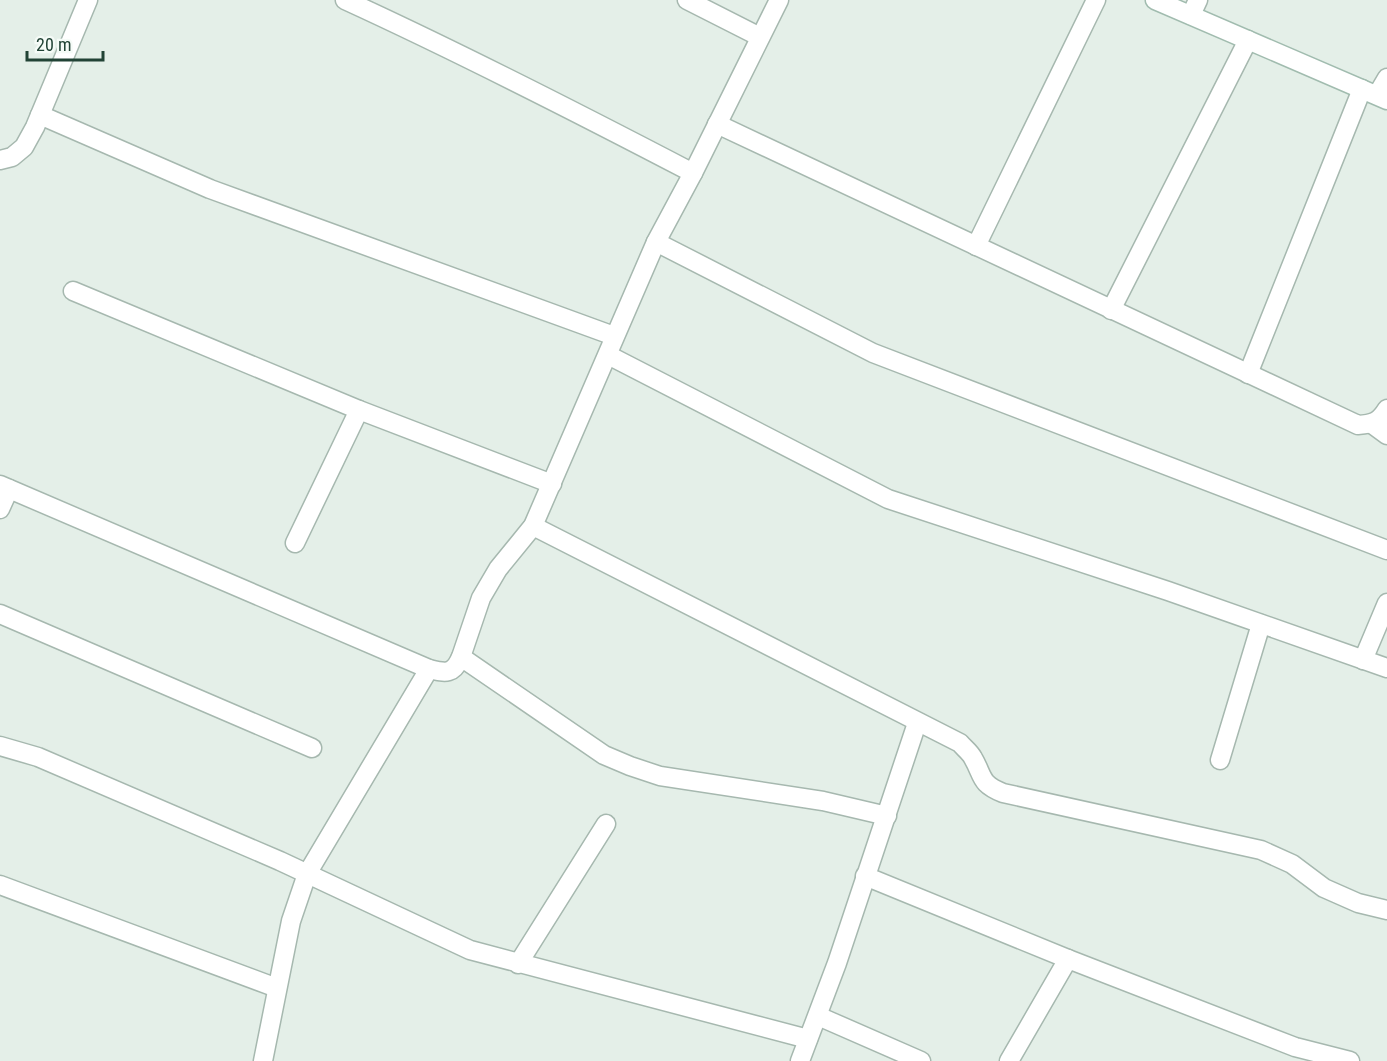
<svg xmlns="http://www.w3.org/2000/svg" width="1387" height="1061" font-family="'Roboto Condensed',sans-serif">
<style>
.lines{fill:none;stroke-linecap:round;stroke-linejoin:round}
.street-casing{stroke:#a6b8af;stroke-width:21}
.secondary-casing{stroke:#a1bcaf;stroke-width:21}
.street{stroke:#fff;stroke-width:18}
.secondary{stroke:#fff;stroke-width:18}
</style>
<rect width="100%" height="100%" fill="#e4efe8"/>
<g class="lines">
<!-- street casing -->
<g class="street-casing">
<g id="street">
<path d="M345,0C463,54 578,113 693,173"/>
<polyline points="687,0 760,37"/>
<polyline points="1191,15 1198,0"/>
<polyline points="1377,95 1387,78"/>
<polyline points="40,115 210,189 614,336"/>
<path d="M717,124L1358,425C1373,424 1379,422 1387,409"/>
<polyline points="0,160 12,157 24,147 35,127 88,0"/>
<polyline points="656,242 873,353 1387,550"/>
<polyline points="976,246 1096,0"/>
<polyline points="73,291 359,410 552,484"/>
<polyline points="1111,310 1248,40"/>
<polyline points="608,355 888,499 1168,591 1387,668"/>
<polyline points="1248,374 1362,89"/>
<polyline points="1372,424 1387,435"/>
<path d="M0,485L429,669C446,673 453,675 461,657L481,598L498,569L533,526L656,242L693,173L779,0"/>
<polyline points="0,509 9,489"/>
<path d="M533,526L960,743C964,748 970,752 973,758C984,777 979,783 1003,793L1261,850L1292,864L1324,888L1358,903L1387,910"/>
<polyline points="295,543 359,410"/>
<polyline points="0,614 312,748"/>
<polyline points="461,657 604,755 630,766 660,776 823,801 887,816"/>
<polyline points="1363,660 1387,603"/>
<polyline points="0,746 38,757 280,861 470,950 808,1039"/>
<polyline points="1220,760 1261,624"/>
<polyline points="865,876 1068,959 1295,1047 1350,1061"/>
<polyline points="0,885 277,988"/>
<polyline points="518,964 606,824"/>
<polyline points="818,1016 921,1061"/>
<polyline points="263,1061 291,921 307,874 429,669"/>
<polyline points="800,1061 837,963 917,723"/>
<polyline points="1009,1061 1068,959"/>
</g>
</g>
<!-- secondary casing -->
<g class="secondary-casing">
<polyline id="secondary" points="1155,0 1387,100"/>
</g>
<!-- street -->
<use href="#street" class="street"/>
<!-- secondary -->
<use href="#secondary" class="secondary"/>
</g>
<!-- scale -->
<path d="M27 51v9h76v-9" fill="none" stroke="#214335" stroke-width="3"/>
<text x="36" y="51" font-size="18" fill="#214335" stroke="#f5fbf7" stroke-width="4.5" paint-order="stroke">20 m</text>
</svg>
